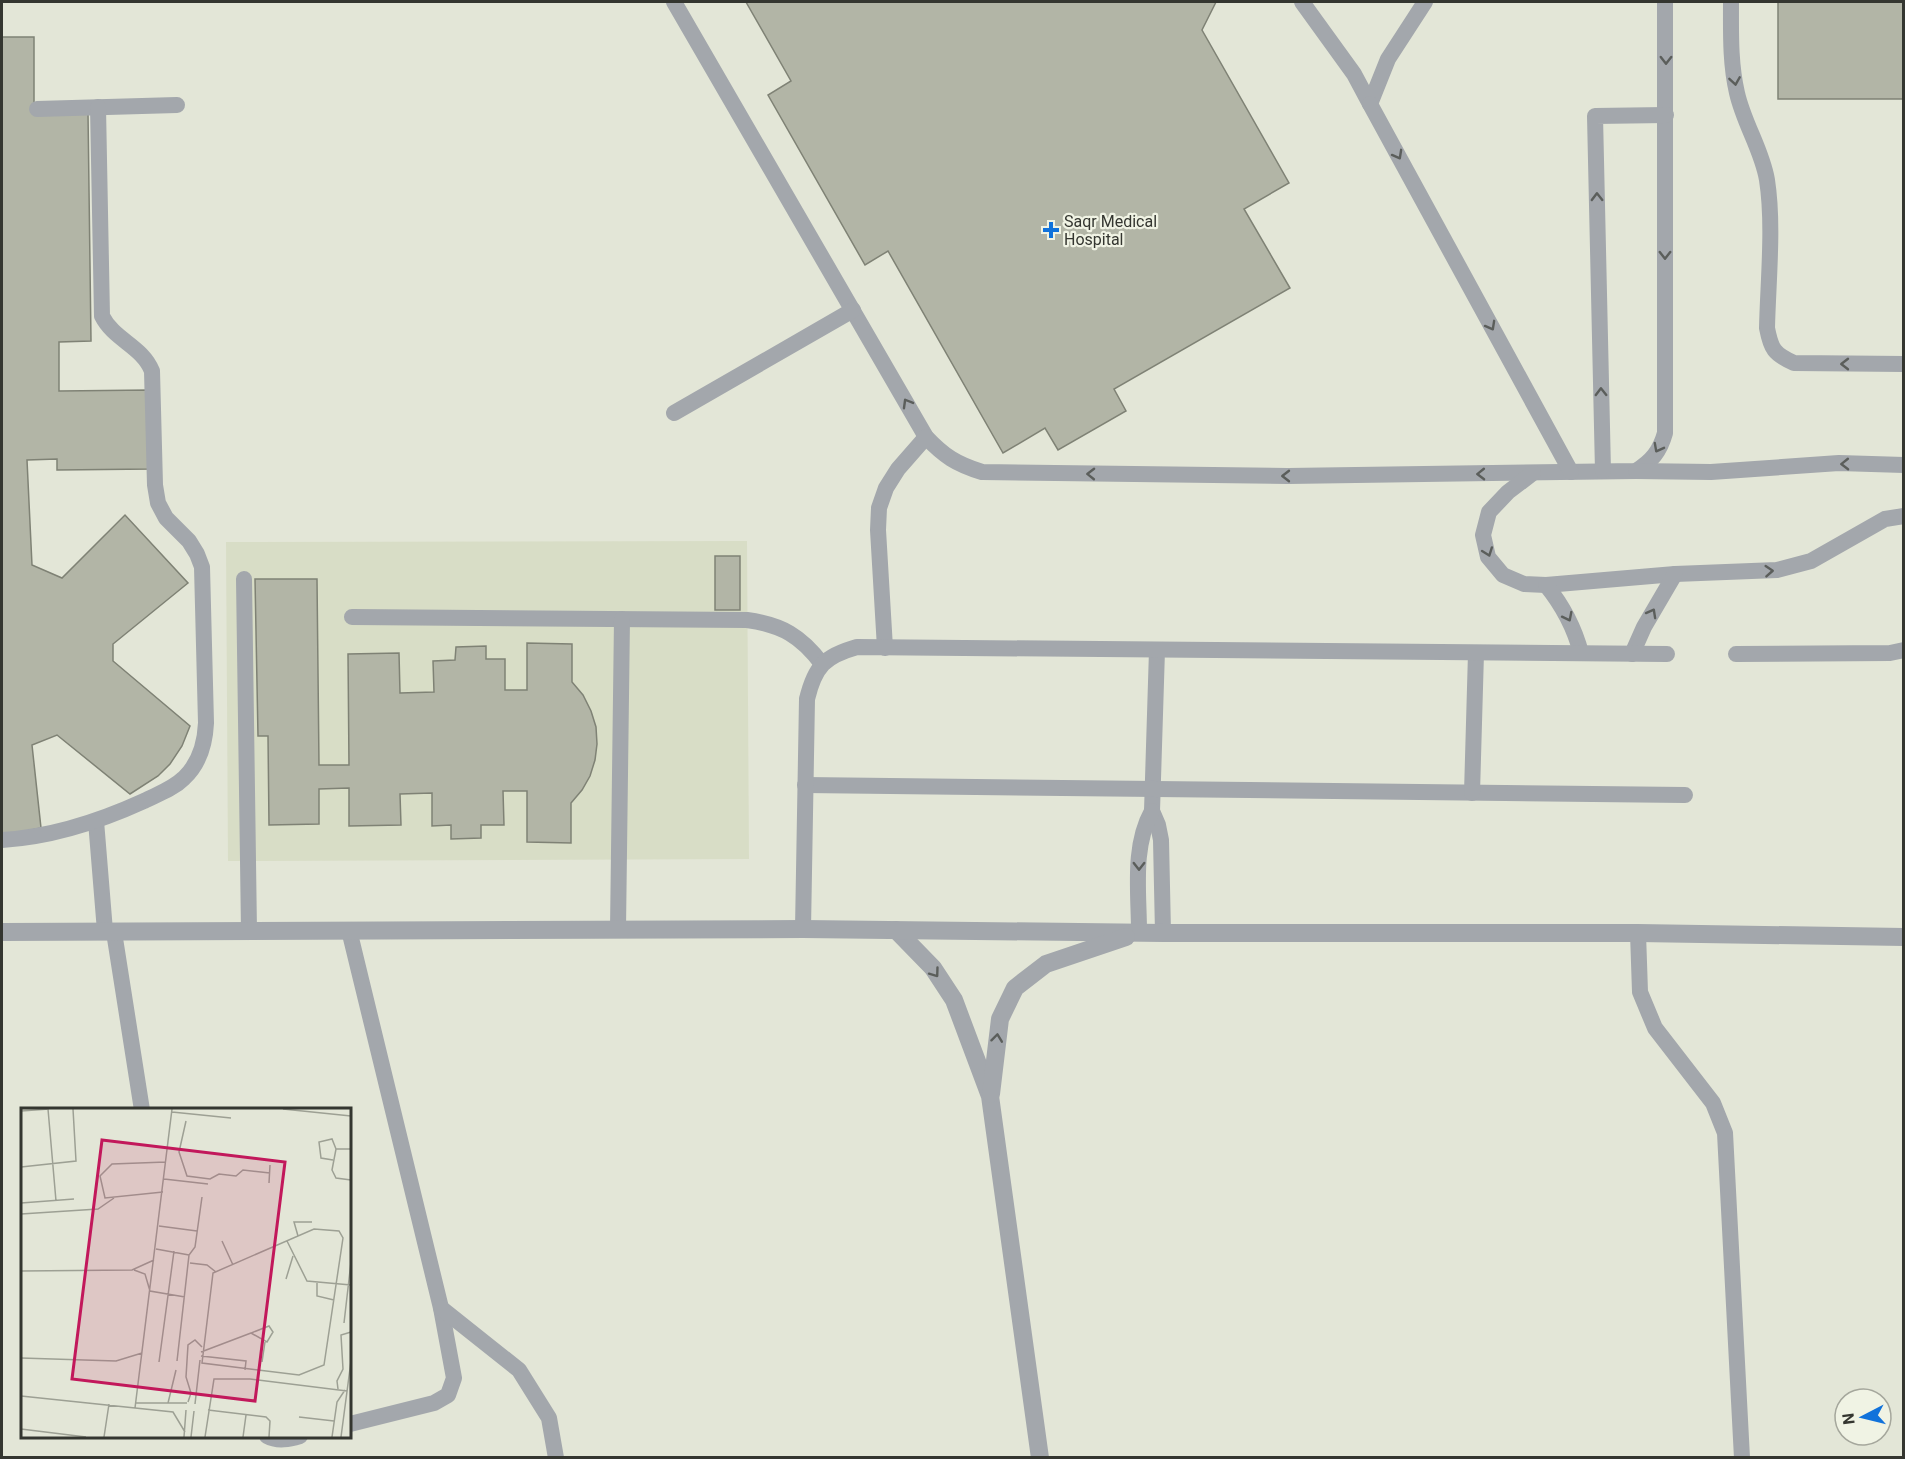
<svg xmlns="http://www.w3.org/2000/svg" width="1905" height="1459" font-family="Roboto,sans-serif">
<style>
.built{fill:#d8ddc6}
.building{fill:#b2b5a6;stroke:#7f8275;stroke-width:1.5}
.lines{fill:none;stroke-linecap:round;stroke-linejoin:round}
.lane{stroke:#a3a7ac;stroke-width:16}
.street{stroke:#a3a7ac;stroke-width:18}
.oneway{stroke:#5b5e5b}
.poi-dot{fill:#1072db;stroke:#f0f3e4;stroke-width:2}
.labels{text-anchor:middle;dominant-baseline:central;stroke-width:4.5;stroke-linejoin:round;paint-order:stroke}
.poi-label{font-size:16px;fill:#343630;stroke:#f0f3e4;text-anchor:start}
.inset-road{fill:none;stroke:#9da094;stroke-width:1.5}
.view{fill:#c2185b;fill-opacity:0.15;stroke:#c2185b;stroke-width:3}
.inset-edge{fill:none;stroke:#343630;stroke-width:3}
</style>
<rect width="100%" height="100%" fill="#e3e6d7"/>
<!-- built -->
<polygon class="built" points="747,541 749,859 228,861 226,542"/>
<!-- building -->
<g class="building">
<polygon points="746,2 1216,2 1202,30 1289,183 1244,209 1290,288 1114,389 1126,411 1058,450 1045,428 1003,453 888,251 865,265 768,95 791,81"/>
<rect x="1778" y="2" width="126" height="97"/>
<polygon points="2,37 34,37 34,114 88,113 91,341 59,342 59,391 150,390 151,469 57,470 57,459 27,460 32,565 62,578 125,515 188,583 113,644 113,661 190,726 182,746 170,764 158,776 130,794 57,735 32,745 41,828 2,836"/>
<rect x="715" y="556" width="25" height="54"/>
<polygon points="255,579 317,579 319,765 349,765 348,654 399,653 400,693 434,692 433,661 455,660 456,647 486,646 486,659 505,659 505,690 527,690 527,643 572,644 572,682 583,695 591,711 596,727 597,744 595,760 590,776 582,790 571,803 571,843 527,842 527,791 503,791 504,825 481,825 481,838 451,839 451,825 432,826 432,793 400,794 401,825 349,826 349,788 319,789 319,824 269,825 268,736 258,736"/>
</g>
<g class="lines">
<!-- lane -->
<g class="lane">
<path d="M674,2L926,437C944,456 956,464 982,472L1288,476L1636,471C1652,461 1660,451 1665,433V2"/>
<polyline points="1302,2 1354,74 1370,104 1388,59 1425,2"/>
<path d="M1731,2C1731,32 1730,63 1737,93C1744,124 1762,150 1767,180C1774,225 1768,282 1767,328C1771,349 1774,354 1794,363L1904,364"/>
<polyline points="1370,104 1571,472"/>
<polyline points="37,109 177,105"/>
<polyline points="674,413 853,310"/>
<polyline points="1603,471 1595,116 1666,115"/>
<polyline points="1636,471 1711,472 1839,463 1904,465"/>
<polyline points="1533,473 1508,492 1489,512 1483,535 1488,557 1503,575 1524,584 1546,585 1675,574 1777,570 1811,561 1885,519 1904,516"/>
<polyline points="244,579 249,931"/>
<path d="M1546,585C1563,606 1574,626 1581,653"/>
<path d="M352,617L747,620C782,625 801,636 822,664"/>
<polyline points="885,648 878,530 879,508 886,488 898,469 926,437"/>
<polyline points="1157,650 1152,811 1158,825 1161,840 1163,933"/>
<polyline points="1632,654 1644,627 1675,574"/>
<polyline points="1736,654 1890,653 1904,650"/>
<polyline points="805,785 1685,795"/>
<polyline points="1472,793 1476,653"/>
<polyline points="96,821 105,931"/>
<path d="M2,840C52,837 98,822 144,801C158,794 173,789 184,778C200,763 205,744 206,723L202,567L197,554L189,541L166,518L158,503L155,485L152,371C142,346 114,340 102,316L98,107"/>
<polyline points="618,929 622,619"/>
<path d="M803,929L807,699C815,666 825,656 857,647L1667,654"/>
<polyline points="349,930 441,1308 454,1378 448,1395 434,1403 350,1424"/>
<polyline points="114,932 142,1110"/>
<path d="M1139,932C1139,892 1132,847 1152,811"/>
<polyline points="1638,933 1640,992 1655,1028 1713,1103 1725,1133 1742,1458"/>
<polyline points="441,1308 519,1370 549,1418 556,1458"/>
<path d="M267,1436C278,1442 290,1439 300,1436"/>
</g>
<!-- street -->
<g class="street">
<polyline points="896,930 933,968 954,1000 990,1096 1040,1458"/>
<polyline points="2,932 803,929 1163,933 1638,933 1904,937"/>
<polyline points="991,1094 1000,1019 1015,988 1046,964 1126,937"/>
</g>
</g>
<!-- one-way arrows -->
<defs><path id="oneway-chevron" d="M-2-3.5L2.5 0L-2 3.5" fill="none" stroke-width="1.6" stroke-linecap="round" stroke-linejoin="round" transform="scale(1.5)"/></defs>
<g class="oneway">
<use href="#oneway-chevron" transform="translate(1666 60) rotate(90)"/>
<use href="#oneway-chevron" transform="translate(1735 81) rotate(81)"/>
<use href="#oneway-chevron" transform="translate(1398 155) rotate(61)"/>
<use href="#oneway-chevron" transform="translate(1597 197) rotate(-91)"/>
<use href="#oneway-chevron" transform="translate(1665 255) rotate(90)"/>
<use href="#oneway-chevron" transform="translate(1491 326) rotate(61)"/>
<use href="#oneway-chevron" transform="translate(1845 364) rotate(180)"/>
<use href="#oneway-chevron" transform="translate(1601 392) rotate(-91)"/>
<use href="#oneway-chevron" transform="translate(907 403) rotate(-120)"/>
<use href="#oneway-chevron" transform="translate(1658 448) rotate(118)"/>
<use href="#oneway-chevron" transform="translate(1845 464) rotate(179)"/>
<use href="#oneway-chevron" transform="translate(1091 474) rotate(-179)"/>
<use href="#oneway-chevron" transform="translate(1481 474) rotate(179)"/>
<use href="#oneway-chevron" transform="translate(1286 476) rotate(-180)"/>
<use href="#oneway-chevron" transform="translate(1488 552) rotate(70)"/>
<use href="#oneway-chevron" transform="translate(1769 571) rotate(-4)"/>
<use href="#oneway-chevron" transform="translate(1652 613) rotate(-61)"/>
<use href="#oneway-chevron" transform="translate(1568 617) rotate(63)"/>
<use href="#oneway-chevron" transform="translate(1139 866) rotate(90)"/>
<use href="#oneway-chevron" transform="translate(935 973) rotate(54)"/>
<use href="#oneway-chevron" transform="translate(997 1038) rotate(-83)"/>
</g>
<!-- markers -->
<path class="poi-dot" d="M1048 221h6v6h6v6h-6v6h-6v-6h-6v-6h6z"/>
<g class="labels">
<!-- poi labels -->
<g class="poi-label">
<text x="1064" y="221">Saqr Medical<tspan x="1064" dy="18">Hospital</tspan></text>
</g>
</g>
<!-- overview -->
<g transform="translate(21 1108)">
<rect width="330" height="330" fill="#e3e6d7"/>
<path class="inset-road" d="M27,1L35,93M262,1L330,8M0,3L28,1M151,4L210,10M165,13L158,44L166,68L189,71L198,66L215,68L222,62L249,65M330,41H315L311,62L315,70L330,72M312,52L300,50L298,34L311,31L315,41M0,59L55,53L52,1M143,71L187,76M248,75L249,57M142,84L84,90L79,68L91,56L145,54M0,95L53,91M0,106L77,101L93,90M138,118L176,123M293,121L318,123L322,130L303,257L278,267L181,255L192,165ZM277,128L273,114H291M201,133L212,157M266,133L286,173L330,177M135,141L168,147M169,155L186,157L195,164M113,162L124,166L129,183L164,189M0,163L111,162L133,152M265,171L272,148M296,174V188L313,192M323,215L330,154M248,218L252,224L246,234L230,225ZM180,244L230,225M180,248L225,253L224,262M0,250L95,253L121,245M156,253L168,147L174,139L181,89M138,254L153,143M241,254L244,234M317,281L316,273L322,261L320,227L330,224M0,288L152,304L164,324M167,294L170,285L165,269L167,237L174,232L181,239M115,295H166M147,295L155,262M174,296L179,252M114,300L151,1M187,302L245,309L249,313L248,329M278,309L313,313M0,321L65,329M83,329L88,296M163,329L165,302M170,329L173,303M184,329L193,271H229L326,283M222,329L225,307M311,329L316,294L324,282M320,329L330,253"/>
<path class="view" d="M81,32L264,54L234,293L51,271Z"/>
<rect width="330" height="330" class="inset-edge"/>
</g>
<!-- border -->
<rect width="1905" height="1459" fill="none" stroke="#343630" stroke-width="6"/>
<!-- north arrow -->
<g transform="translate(1863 1417) rotate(263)"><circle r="28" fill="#f0f3e4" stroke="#a5a79c" stroke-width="1.5"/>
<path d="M0-4.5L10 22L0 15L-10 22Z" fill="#1072db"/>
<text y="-9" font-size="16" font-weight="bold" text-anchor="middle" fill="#343630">N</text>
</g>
</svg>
